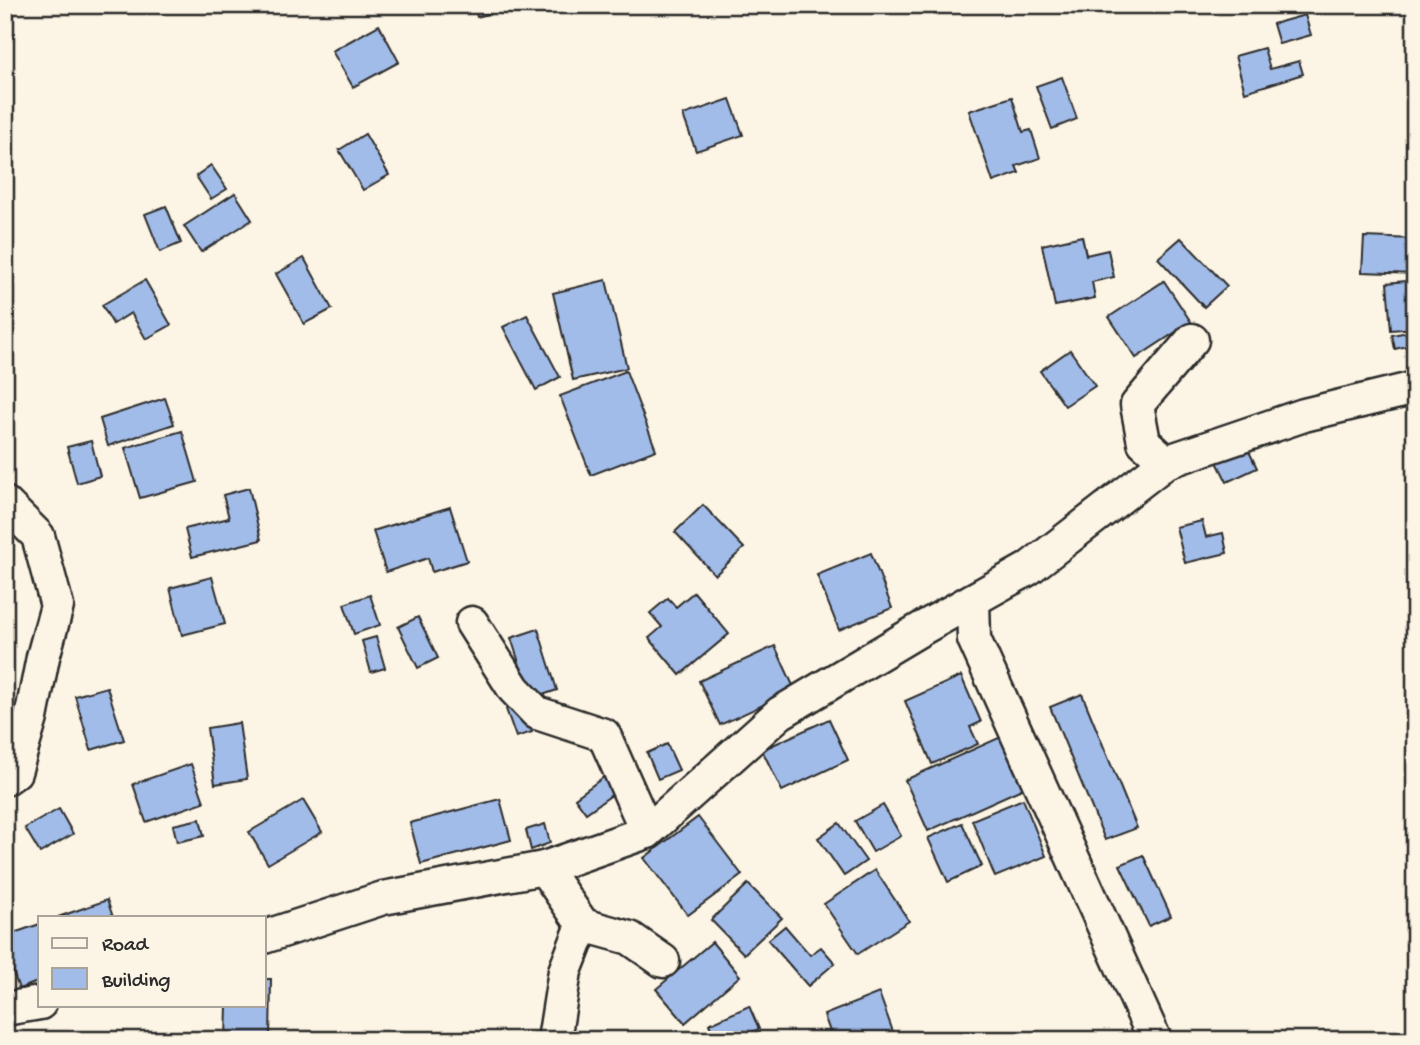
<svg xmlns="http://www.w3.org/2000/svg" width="1420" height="1045" font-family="'Gochi Hand',sans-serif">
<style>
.building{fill:#a2bce9;stroke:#2b2b2b;stroke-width:2}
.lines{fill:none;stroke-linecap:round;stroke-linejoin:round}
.street-casing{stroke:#2b2b2b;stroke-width:37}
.street{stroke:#fcf5e5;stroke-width:32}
</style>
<rect width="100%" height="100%" fill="#fcf5e5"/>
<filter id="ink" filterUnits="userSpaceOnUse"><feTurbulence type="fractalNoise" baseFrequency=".0143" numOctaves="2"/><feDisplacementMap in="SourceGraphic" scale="14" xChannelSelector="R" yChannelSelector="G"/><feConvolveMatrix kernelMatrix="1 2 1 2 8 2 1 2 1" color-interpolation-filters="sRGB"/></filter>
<g filter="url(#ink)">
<!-- building -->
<g class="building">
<polygon points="474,5 513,5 513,7 477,17"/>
<polygon points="1305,15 1311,35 1279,44 1273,24"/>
<polygon points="379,25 399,62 353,87 332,51"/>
<polygon points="1264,48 1270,69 1299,61 1303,74 1245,92 1235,56"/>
<polygon points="1062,77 1077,119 1052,129 1036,86"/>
<polygon points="1012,97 1023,132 1031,130 1040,158 1016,166 1019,173 993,182 969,111"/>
<polygon points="730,99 743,135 696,151 683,115"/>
<polygon points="365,134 389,175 363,190 339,150"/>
<polygon points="211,165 227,189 211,199 196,176"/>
<polygon points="235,193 252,220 201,252 184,226"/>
<polygon points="166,206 181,243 160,252 145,214"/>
<polygon points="1082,236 1086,255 1108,250 1114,277 1092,282 1095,298 1055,306 1042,245"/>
<polygon points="1364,237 1415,239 1415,274 1362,272"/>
<polygon points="1181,238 1227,286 1204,307 1158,258"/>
<polygon points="304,258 332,309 304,324 276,274"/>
<polygon points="145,280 171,325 146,339 131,313 113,324 102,305"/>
<polygon points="606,280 627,368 573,380 553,293"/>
<polygon points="1415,280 1415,328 1391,330 1387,283"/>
<polygon points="1164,281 1191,322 1136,358 1109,317"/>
<polygon points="527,315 560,377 536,390 503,327"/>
<polygon points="1408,332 1411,345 1395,349 1392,335"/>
<polygon points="1070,350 1095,386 1065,406 1040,371"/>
<polygon points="626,371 656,450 591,475 560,396"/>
<polygon points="165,398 174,424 108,446 100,419"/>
<polygon points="182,431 197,482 140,498 125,448"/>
<polygon points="91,441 100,476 77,483 67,447"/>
<polygon points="1244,441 1257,468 1227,482 1214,456"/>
<polygon points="249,488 261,540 192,557 185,529 229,518 223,495"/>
<polygon points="703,505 744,548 715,575 675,532"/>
<polygon points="450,507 467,561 432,572 428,558 386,572 373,531"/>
<polygon points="1202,521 1206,537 1223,533 1227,553 1185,563 1176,527"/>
<polygon points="871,553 892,608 839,630 817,575"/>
<polygon points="212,577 225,624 182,635 170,588"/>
<polygon points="694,592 729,634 680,675 649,638 662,627 650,613 668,598 676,607"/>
<polygon points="370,595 380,625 354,634 344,604"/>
<polygon points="418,617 438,658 418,668 398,627"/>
<polygon points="538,629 557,690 531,699 511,638"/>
<polygon points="376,637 385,668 371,672 362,641"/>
<polygon points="775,646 795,690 720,725 699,681"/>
<polygon points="961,676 981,722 970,727 978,744 932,764 905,701"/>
<polygon points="107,687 124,740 91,750 75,696"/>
<polygon points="1082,694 1137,828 1105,840 1050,707"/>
<polygon points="522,703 532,732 516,737 506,709"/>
<polygon points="829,719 848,760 782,791 762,750"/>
<polygon points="239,723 247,779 215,784 207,728"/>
<polygon points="1001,737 1024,788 928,831 905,780"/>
<polygon points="667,744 679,770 658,779 647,753"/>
<polygon points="191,764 204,802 146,822 133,784"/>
<polygon points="612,771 623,787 586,813 575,798"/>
<polygon points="500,799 511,840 421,864 410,823"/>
<polygon points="1023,799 1046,856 995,877 972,820"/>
<polygon points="303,800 322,832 268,864 249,832"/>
<polygon points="883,805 901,836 873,852 855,821"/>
<polygon points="59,809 73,834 40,853 25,828"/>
<polygon points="698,817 742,875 688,915 644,858"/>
<polygon points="200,819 204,836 177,842 173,825"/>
<polygon points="839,823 866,861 844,876 818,838"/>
<polygon points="962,823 982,866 948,882 928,838"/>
<polygon points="545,824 550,843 531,850 526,830"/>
<polygon points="1143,855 1171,916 1149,926 1120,865"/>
<polygon points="875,870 909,921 858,954 824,904"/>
<polygon points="748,884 782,918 744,954 711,920"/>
<polygon points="107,900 113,917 58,917"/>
<polygon points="40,924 40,981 19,989 5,949 5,936"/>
<polygon points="785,926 810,955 821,947 835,963 808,986 768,940"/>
<polygon points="712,942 740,976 685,1023 656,989"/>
<polygon points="264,979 271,979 270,1040 226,1040 227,1005 264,1005"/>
<polygon points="879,993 896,1040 833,1040 824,1015"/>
<polygon points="749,1006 759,1029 735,1040 716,1040 709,1024"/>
</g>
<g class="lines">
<!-- street casing -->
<g class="street-casing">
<g id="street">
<polyline points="1166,462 1144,442 1137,405 1192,340"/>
<polyline points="5,503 38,536 57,606 43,657 31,718 15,772 5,779"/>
<polyline points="973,600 974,639 1155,1040"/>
<polyline points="472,623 514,689 537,713 604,735 647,832 544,868 583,925 630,938 663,961"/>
<polyline points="647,832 780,713 921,629 1028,569 1166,462 1304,415 1415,388"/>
<polyline points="264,937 383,898 544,868"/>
<polyline points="5,1009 40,1003"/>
<polyline points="554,1040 565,971 583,925"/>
</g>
</g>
<!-- street -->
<use href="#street" class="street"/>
</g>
</g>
<!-- margin -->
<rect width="1420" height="1045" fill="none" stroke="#fcf5e5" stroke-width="28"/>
<rect x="14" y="14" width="1392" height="1017" fill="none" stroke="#2b2b2b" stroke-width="2.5" filter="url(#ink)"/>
<!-- legend -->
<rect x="38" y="916" width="228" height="91" fill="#fcf5e5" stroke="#a8a49b" stroke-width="2"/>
<rect x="52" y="938" width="35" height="10" fill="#fcf5e5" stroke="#a8a49b" stroke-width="2"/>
<text x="102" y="950" font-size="21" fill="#2b2b2b">Road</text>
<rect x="52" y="968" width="35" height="21" fill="#a2bce9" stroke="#a8a49b" stroke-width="2"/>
<text x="102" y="986" font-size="21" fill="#2b2b2b">Building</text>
</svg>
